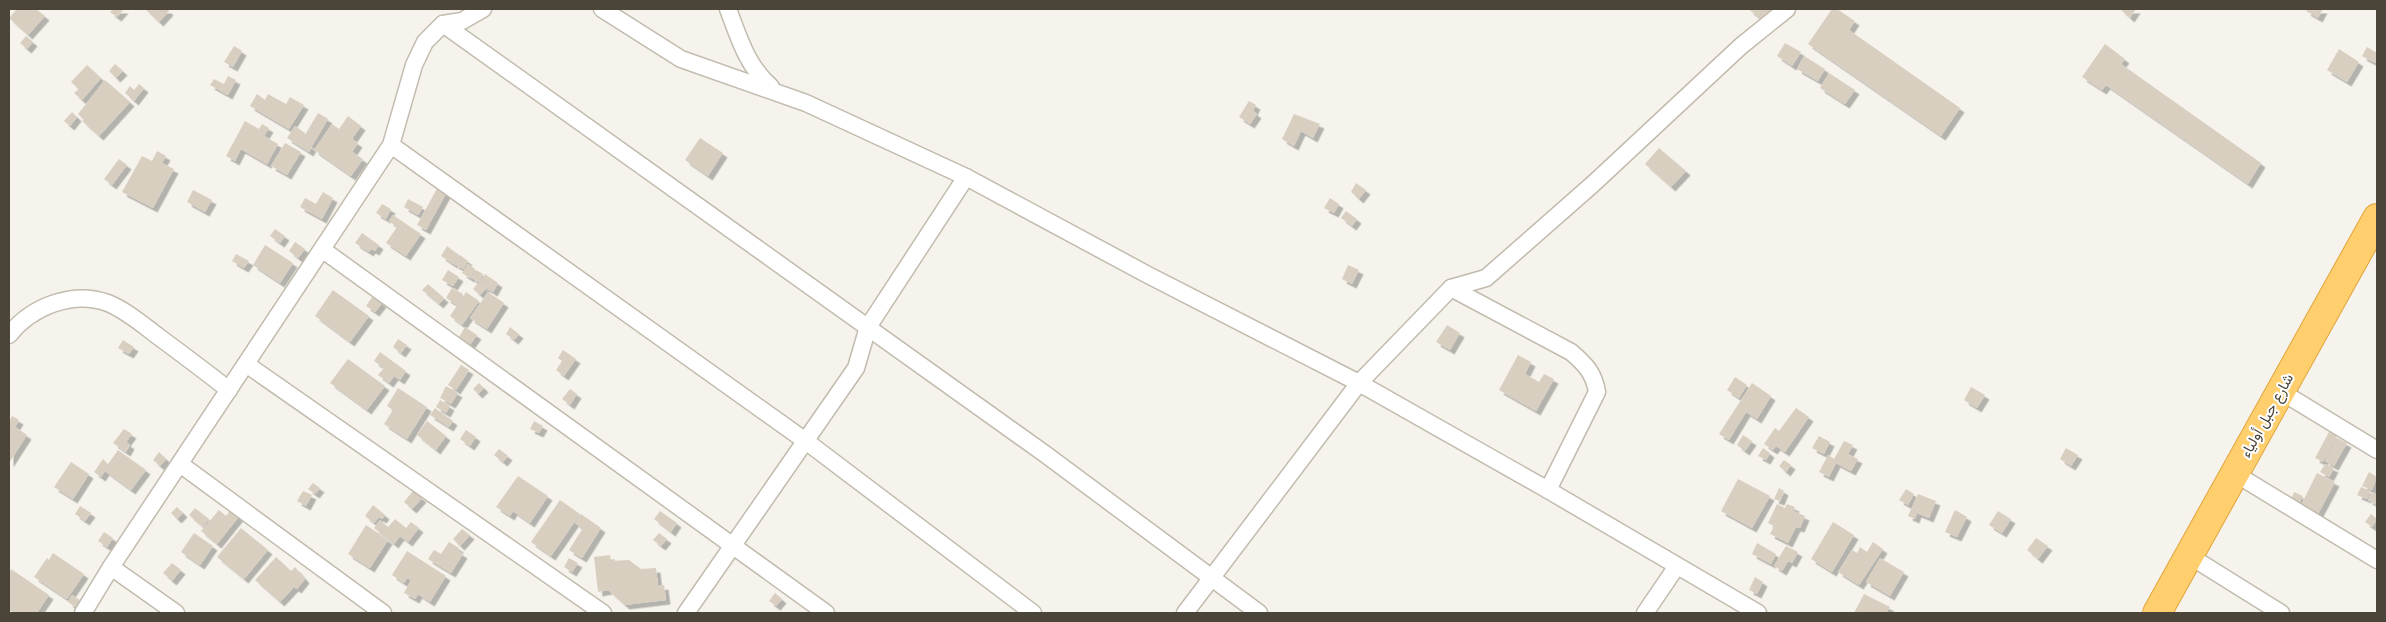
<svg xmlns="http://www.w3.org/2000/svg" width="2386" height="622" font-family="'Open Sans',Vazirmatn,sans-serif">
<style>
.building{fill:#d8cfc1;filter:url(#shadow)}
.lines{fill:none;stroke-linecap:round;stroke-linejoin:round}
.street-casing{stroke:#c2bbae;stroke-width:19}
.highway-casing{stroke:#e0a43c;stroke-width:30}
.street{stroke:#fff;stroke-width:16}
.highway{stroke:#ffcf6e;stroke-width:28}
.labels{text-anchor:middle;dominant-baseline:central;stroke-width:4;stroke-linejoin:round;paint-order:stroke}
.street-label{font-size:15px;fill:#4b4439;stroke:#fff}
</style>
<defs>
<filter id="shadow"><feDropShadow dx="4.5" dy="4.5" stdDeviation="0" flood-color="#0004"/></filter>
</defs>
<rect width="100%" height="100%" fill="#f6f3ec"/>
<!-- building -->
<g class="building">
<polygon points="17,9 36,9 45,16 28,35 9,18"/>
<polygon points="113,9 124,9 117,17 110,12"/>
<polygon points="145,9 167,9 169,11 159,22"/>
<polygon points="1748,9 1772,9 1763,20"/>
<polygon points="1832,9 1837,9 1855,21 1849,30 1960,108 1941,136 1808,44"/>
<polygon points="2120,9 2136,9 2130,18"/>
<polygon points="2308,9 2323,9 2318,18 2306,11"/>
<polygon points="26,36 33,42 27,49 20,43"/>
<polygon points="1785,43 1801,52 1792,66 1777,56"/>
<polygon points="2105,44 2125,59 2121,64 2261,163 2248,184 2106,85 2102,90 2082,77"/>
<polygon points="234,46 242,51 233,67 224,62"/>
<polygon points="2367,47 2377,53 2375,63 2362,56"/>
<polygon points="2339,49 2359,62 2347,82 2327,70"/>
<polygon points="1804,56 1825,69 1818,81 1797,69"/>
<polygon points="115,64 123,71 116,78 109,71"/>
<polygon points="87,65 101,78 82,100 74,93 79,89 71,82"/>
<polygon points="1829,73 1855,90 1845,104 1820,88"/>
<polygon points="228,76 236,80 228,95 210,85 214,79 224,84"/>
<polygon points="105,80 130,102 99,136 82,121 84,120 78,114"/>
<polygon points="139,84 144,88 134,101 125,93 130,86 134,90"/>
<polygon points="257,94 265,100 268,94 286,104 290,97 304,105 289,129 250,106"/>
<polygon points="1249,101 1256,105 1253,111 1257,114 1250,124 1239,117"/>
<polygon points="72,112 77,117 70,126 64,121"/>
<polygon points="318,113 328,119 312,146 302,140"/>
<polygon points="1294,114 1320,124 1313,138 1301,131 1294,146 1282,139"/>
<polygon points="348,116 361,126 352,139 358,143 352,152 363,159 351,176 314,150 332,124 339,129"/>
<polygon points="245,121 259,129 262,124 269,128 264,136 278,144 267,164 241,149 235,161 226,156"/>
<polygon points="295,126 305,133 301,140 312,147 309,152 287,138"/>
<polygon points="700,138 723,153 708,176 685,160"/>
<polygon points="285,143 301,152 287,175 271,166"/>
<polygon points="1659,148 1686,171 1671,187 1645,164"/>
<polygon points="157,151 166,156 162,163 174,169 153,208 122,192 142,156 152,161"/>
<polygon points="119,159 127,165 112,185 104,179"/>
<polygon points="1356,183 1366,190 1359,199 1351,192"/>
<polygon points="439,185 448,190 426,230 417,225"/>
<polygon points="193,190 212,200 205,212 187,202"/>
<polygon points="323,192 333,198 322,219 300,207 305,198 316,204"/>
<polygon points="1330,198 1339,204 1334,213 1324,208"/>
<polygon points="408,199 423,207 418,215 404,207"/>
<polygon points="382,204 391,209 386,219 376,213"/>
<polygon points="1346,211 1357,219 1352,226 1341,218"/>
<polygon points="393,215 421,234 406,256 386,243 397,227 389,221"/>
<polygon points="275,229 285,236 280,243 270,236"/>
<polygon points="362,233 379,245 375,251 371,249 369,252 355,243"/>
<polygon points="295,242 305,249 298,258 289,251"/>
<polygon points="265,245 293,263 280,283 253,265"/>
<polygon points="447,246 459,255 453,264 441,256"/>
<polygon points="236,254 249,261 244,268 232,261"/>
<polygon points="460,255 468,261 463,269 454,264"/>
<polygon points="468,264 475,269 470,278 462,273"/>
<polygon points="1348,265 1359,270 1352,284 1342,279"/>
<polygon points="448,270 459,277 453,286 442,280"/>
<polygon points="476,270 483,274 479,282 471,278"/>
<polygon points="485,274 498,283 493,292 479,283"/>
<polygon points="478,283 486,288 480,295 473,289"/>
<polygon points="428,284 444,298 439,304 422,290"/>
<polygon points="452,288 463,294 457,305 446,298"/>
<polygon points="333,290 369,316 350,342 315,316"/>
<polygon points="466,292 479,301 462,325 450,316"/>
<polygon points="488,292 504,303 487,329 470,318"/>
<polygon points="373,296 382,303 375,312 366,306"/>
<polygon points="1447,325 1460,333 1450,350 1436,342"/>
<polygon points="465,327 477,335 469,346 458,339"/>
<polygon points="510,327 519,334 514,340 506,334"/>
<polygon points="398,339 407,345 401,353 393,347"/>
<polygon points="123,340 134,347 129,354 118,348"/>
<polygon points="563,350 576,359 564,376 556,370 562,361 558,358"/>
<polygon points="380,352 406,371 400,380 394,376 389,383 378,375 384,368 374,361"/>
<polygon points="1518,355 1531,362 1525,374 1539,382 1544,374 1554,379 1536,411 1499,390"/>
<polygon points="348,359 385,386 367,410 330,383"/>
<polygon points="461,365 469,370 456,390 448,385"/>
<polygon points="1735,377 1747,385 1739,398 1727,390"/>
<polygon points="479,383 484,388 478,394 473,389"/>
<polygon points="1752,383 1771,396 1757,419 1746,412 1729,440 1719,434"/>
<polygon points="446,386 458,393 451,404 440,398"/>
<polygon points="1971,387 1985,395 1977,408 1964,400"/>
<polygon points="398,388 427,407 407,439 384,424 393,410 387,406"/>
<polygon points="570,389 577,394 570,405 562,399"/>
<polygon points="440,400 450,406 446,413 436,407"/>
<polygon points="435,408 453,421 449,427 430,415"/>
<polygon points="1796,408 1809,417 1785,452 1776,446 1773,450 1764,444 1775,428 1779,431"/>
<polygon points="12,416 19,420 15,427 27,435 9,463 9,422"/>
<polygon points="427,421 446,436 436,450 417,435"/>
<polygon points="534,421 543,426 539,433 530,429"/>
<polygon points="124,429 132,434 126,442 130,445 126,452 113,443"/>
<polygon points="466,430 476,437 470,446 460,439"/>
<polygon points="2329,432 2337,436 2323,462 2315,458"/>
<polygon points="1743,435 1752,441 1745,451 1737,445"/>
<polygon points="1819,436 1830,442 1824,454 1812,448"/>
<polygon points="2337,438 2347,443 2334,466 2325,461"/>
<polygon points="1844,441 1853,445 1848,454 1858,459 1851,471 1836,463 1829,477 1819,472 1828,455 1834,459"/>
<polygon points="1763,448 1770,453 1766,460 1758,456"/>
<polygon points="2066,448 2078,455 2071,466 2060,459"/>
<polygon points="499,449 508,456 503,462 494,455"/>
<polygon points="118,450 146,470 131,490 105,471 101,477 94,472 103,459 108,464"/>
<polygon points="159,452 166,459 160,466 153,460"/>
<polygon points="1784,460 1791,465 1786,472 1779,466"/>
<polygon points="71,462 89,474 73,499 54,487"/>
<polygon points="2325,464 2334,468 2329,477 2320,472"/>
<polygon points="2369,472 2377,477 2372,490 2362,486"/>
<polygon points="2317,473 2335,482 2317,516 2300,507"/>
<polygon points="518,476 548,496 530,523 513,511 510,516 496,507"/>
<polygon points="1738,479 1770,496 1752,528 1721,511"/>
<polygon points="313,483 320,488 315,494 308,489"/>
<polygon points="2361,487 2371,491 2367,499 2357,495"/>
<polygon points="1779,488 1784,491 1780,501 1774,499"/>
<polygon points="1906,489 1914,494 1908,505 1899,500"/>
<polygon points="303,491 312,495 306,506 297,501"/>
<polygon points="413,491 422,498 412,509 404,502"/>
<polygon points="2294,492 2303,496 2298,506 2290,502"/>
<polygon points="2372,492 2377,495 2377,505 2368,500"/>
<polygon points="1918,494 1936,501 1929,518 1917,513 1915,519 1908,516"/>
<polygon points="560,500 580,514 551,556 531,542"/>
<polygon points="1777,504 1785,508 1787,504 1795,507 1793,511 1805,516 1800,528 1796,527 1788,543 1770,534 1774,526 1768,523"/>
<polygon points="373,505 385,515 382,519 379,517 374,523 365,516"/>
<polygon points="80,506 91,513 85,521 75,514"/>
<polygon points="177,507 183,513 177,519 171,513"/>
<polygon points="233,507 241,514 217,544 201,531 219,510 226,516"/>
<polygon points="195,508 209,519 203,527 189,515"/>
<polygon points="1955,510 1967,517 1957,537 1945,532"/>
<polygon points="660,511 677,523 671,532 654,519"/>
<polygon points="1998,511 2011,519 2002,533 1989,525"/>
<polygon points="581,514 601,528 582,558 569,550 583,528 575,523"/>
<polygon points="2371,514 2377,519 2372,527 2365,522"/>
<polygon points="395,519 406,528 411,522 419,528 408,542 400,536 394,544 374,528 380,520 388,527"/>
<polygon points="1833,522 1854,535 1832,572 1811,559"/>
<polygon points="366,525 388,540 370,568 348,554"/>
<polygon points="241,528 268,550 244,579 217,557"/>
<polygon points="462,529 470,535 460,546 453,539"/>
<polygon points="104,532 113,538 107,547 98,541"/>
<polygon points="194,533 213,546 200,565 181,552"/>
<polygon points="659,533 667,539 661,546 653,540"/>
<polygon points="2036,538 2048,546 2038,559 2027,550"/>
<polygon points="449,542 459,548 458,551 463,554 451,573 428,559 434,550 441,554"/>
<polygon points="1873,542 1883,549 1859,585 1838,572 1852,550 1857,553 1860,547 1867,552"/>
<polygon points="1757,543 1776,554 1771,564 1752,554"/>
<polygon points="1786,546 1798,552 1792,563 1788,561 1782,571 1774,566"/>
<polygon points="407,551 446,576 430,602 418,594 415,599 404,593 411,580 407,578 404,583 392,575"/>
<polygon points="53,553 84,574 67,599 34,577 47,558 49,560"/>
<polygon points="610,555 611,561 629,560 641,569 656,568 658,586 664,585 666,600 625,605 608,590 598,592 594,557"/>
<polygon points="276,557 291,571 295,567 305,579 297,589 294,587 280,602 255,580"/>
<polygon points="569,558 578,563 572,572 564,567"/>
<polygon points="1880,558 1904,572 1890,596 1866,582"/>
<polygon points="172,563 181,570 172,581 163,573"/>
<polygon points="11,569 49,595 37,613 14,613 9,610 9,573"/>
<polygon points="1755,577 1763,582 1757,594 1749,590"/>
<polygon points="775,593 782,599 776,606 769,601"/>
<polygon points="1864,594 1890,607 1886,613 1854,613"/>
<polygon points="72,595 80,600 75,607 68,602"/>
</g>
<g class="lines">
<!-- street casing -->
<g class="street-casing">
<g id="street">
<polyline points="602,9 681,59 806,103 966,177 1148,275 1359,383 1548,490 1758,613"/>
<path d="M728,9C739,38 747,66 771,87"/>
<polyline points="443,24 1045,454 1259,613"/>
<polyline points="391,145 807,442 1033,613"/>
<polyline points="323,250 826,613"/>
<path d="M1451,288L1571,352C1585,364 1594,373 1597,392L1548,490"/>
<path d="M9,335C31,307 72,290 108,303C127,311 143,325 159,337C182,354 206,372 229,390"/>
<polyline points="246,364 603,613"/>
<polyline points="2280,391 2377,450"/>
<polyline points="180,464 383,613"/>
<polyline points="2234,473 2377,560"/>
<polyline points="2188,555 2281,613"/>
<polyline points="83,613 111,567"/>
<polyline points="176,613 111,567 391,145 414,65 425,42 443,24 462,21 483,9"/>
<polyline points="686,613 856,368 868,327 966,177"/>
<polyline points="1185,613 1359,383 1451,288 1486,278 1593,184 1741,46 1787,9"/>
<polyline points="1645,613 1677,566"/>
</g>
</g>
<!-- highway casing -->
<g class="highway-casing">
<polyline id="highway" points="2157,613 2377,218"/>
</g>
<!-- street -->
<use href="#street" class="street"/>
<!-- highway -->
<use href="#highway" class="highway"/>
</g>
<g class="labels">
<!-- street labels -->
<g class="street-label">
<text transform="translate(2266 415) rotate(-61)">شارع جبل أولياء</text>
</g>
</g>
<!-- border -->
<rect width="2386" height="622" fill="none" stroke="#4b4439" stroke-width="20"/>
</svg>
